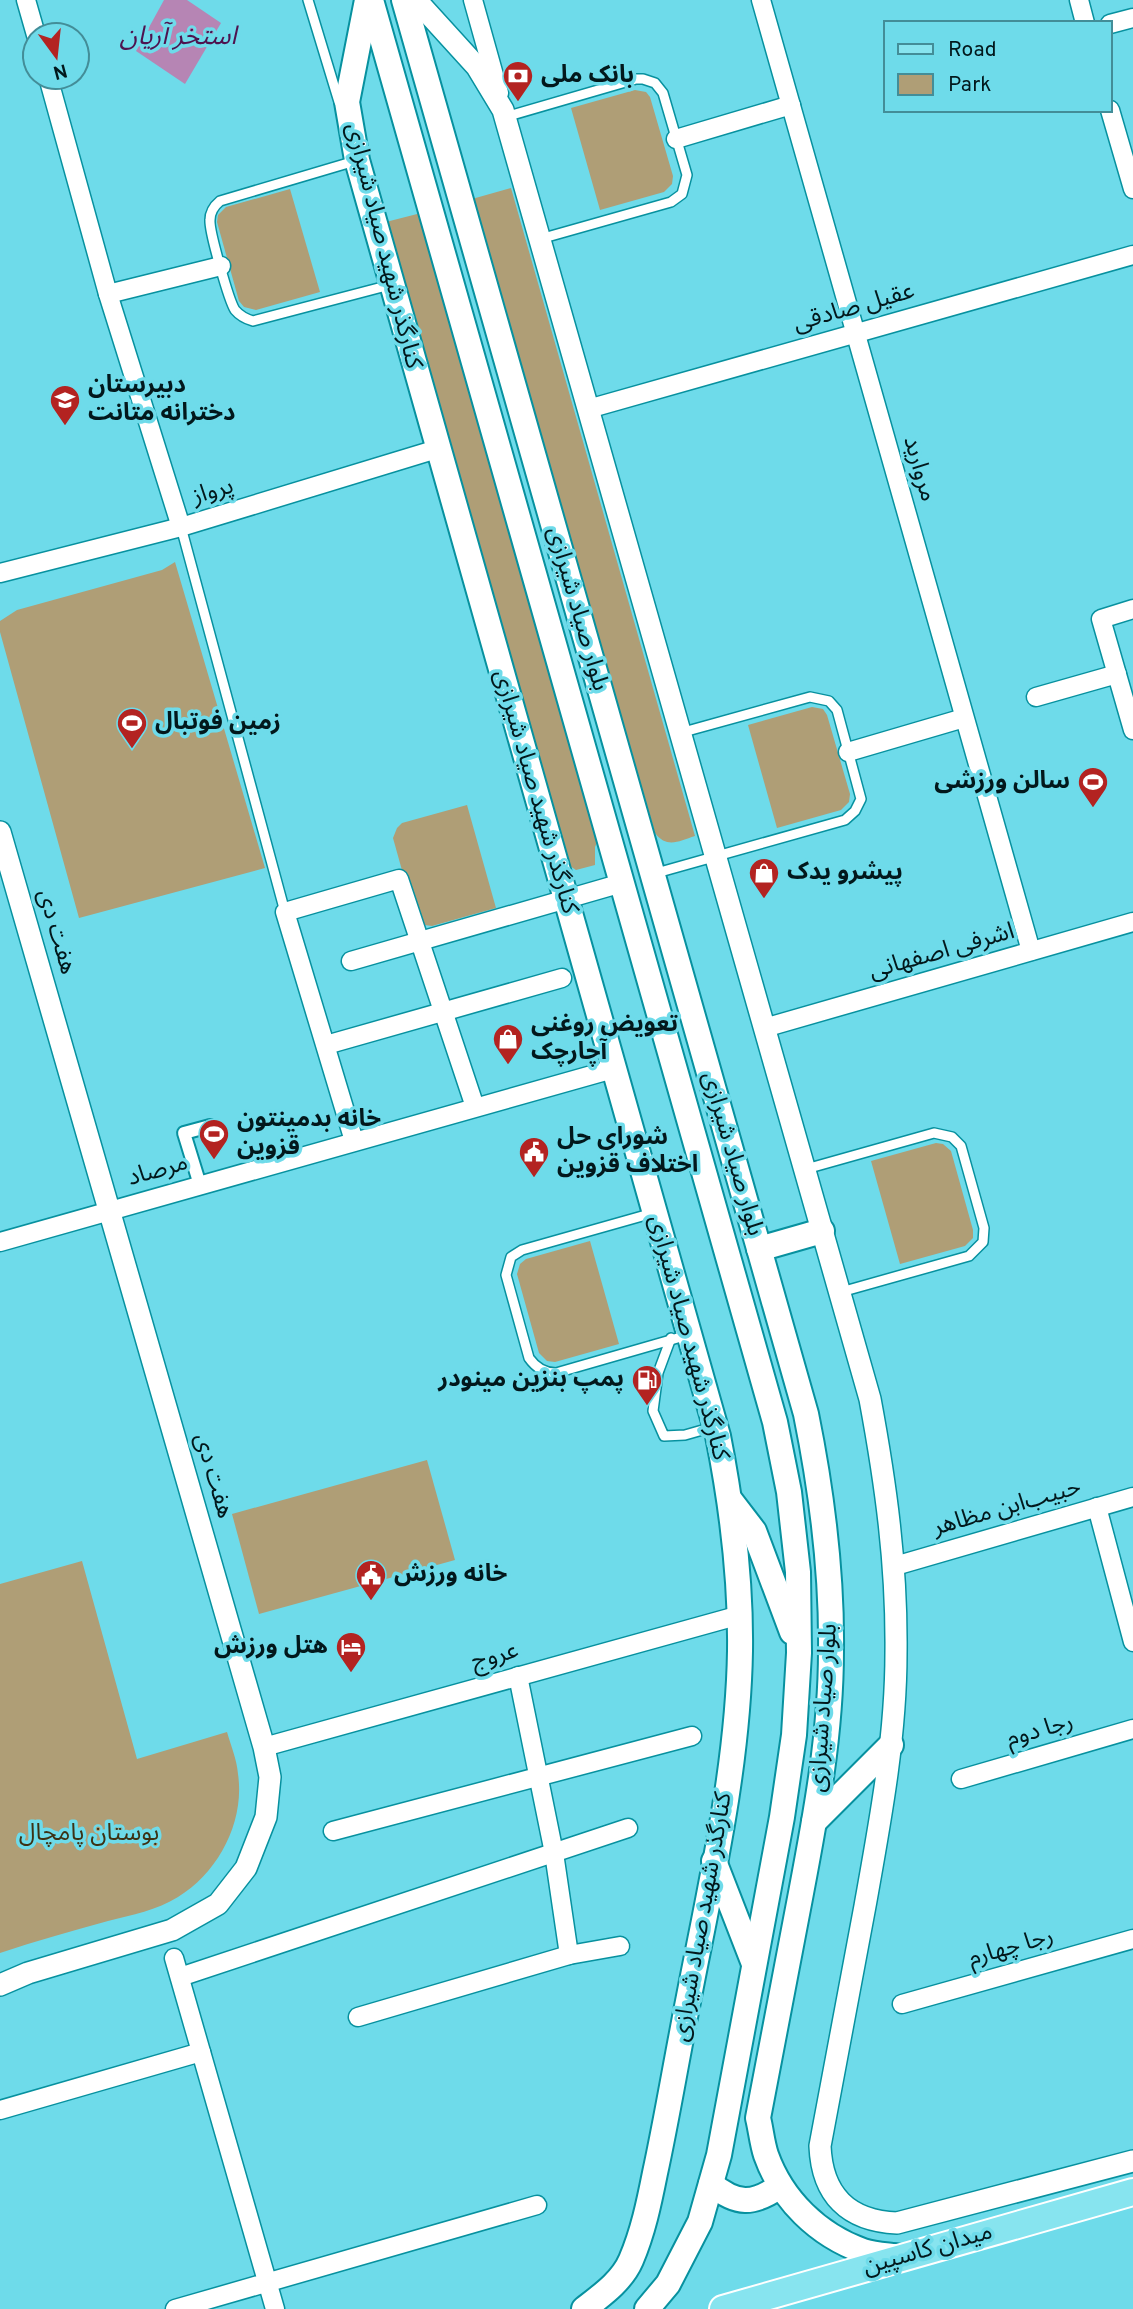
<svg xmlns="http://www.w3.org/2000/svg" width="1133" height="2309" font-family="Overpass,'Noto Sans Arabic',sans-serif">
<style>
.green{fill:#af9e76}
.water{fill:#b685b4}
.lines{fill:none;stroke-linecap:round;stroke-linejoin:round}
.service-casing{stroke:#07919f;stroke-width:12}
.pedestrian-casing{stroke:#07919f;stroke-width:16}
.minor-casing{stroke:#07919f;stroke-width:21}
.tertiary-casing{stroke:#07919f;stroke-width:24}
.secondary-casing{stroke:#07919f;stroke-width:28}
.primary-casing{stroke:#fff;stroke-width:30}
.service{stroke:#fff;stroke-width:9}
.pedestrian{stroke:#fff;stroke-width:12}
.minor{stroke:#fff;stroke-width:18}
.tertiary{stroke:#fff;stroke-width:21}
.secondary{stroke:#fff;stroke-width:24}
.primary{stroke:#87e4ef;stroke-width:26}
.labels{text-anchor:middle;dominant-baseline:central;stroke-width:7;stroke-linejoin:round;paint-order:stroke}
.poi-label{font-size:24px;font-weight:bold;fill:#02181c;stroke:#6edbea;text-anchor:start}
.street-label{font-size:24px;fill:#02181c;stroke:#6edbea}
.park-label{font-size:24px;fill:#3d3114;stroke:#6edbea}
.water-label{font-size:26px;font-style:italic;fill:#4e134f;stroke:#6edbea}
</style>
<rect width="100%" height="100%" fill="#6edbea"/>
<!-- green -->
<g class="green">
<polygon points="635,90 646,92 650,97 673,176 672,184 664,192 600,210 571,108"/>
<path d="M511,188L695,836C679,841 667,849 655,833L472,199Z"/>
<polygon points="290,189 320,292 256,310 244,307 239,301 217,222 218,215 226,207"/>
<polygon points="421,213 599,838 595,847 595,865 576,870 567,864 382,223"/>
<polygon points="175,562 265,868 79,918 0,632 0,621 17,610 162,570"/>
<polygon points="812,707 823,709 827,715 850,794 849,802 841,810 777,828 748,725"/>
<polygon points="467,805 496,908 432,926 424,925 415,917 393,838 397,828 402,823"/>
<polygon points="936,1143 943,1144 951,1151 973,1230 973,1238 965,1246 900,1264 871,1161"/>
<polygon points="590,1241 619,1344 555,1362 547,1361 539,1353 517,1274 520,1264 526,1259"/>
<polygon points="427,1460 455,1560 259,1614 232,1514"/>
<path d="M82,1561L137,1759L227,1732C231,1746 237,1760 238,1774C245,1821 219,1872 178,1897C157,1910 132,1915 108,1921C72,1931 36,1941 0,1953V1584Z"/>
</g>
<!-- water -->
<polygon class="water" points="164,0 187,0 221,23 185,84 136,51"/>
<g class="lines">
<!-- service casing -->
<g class="service-casing">
<g id="service">
<polyline points="308,0 339,102"/>
<polyline points="505,117 636,79 643,79 655,83 663,93 687,175 682,194 671,202 540,239"/>
<path d="M355,161L220,201C214,206 210,212 210,220C209,231 229,301 235,310C240,316 246,319 253,321L390,285"/>
<polyline points="181,527 285,912"/>
<polyline points="653,874 845,820 855,811 861,799 837,710 829,701 810,697 680,733"/>
<polyline points="806,1169 934,1133 952,1137 961,1146 984,1228 983,1242 969,1256 841,1292"/>
<path d="M653,1213L522,1250L511,1257L506,1275L529,1358C536,1368 544,1373 556,1373L688,1335"/>
<polyline points="671,1338 658,1373 653,1411 664,1436 685,1435 713,1427"/>
</g>
</g>
<!-- pedestrian casing -->
<g class="pedestrian-casing">
<polyline id="pedestrian" points="200,1185 184,1133 210,1126"/>
</g>
<!-- minor casing -->
<g class="minor-casing">
<g id="minor">
<polyline points="26,0 36,35"/>
<polyline points="473,0 499,93"/>
<polyline points="761,0 1031,951"/>
<polyline points="1079,0 1085,23"/>
<polyline points="1110,24 1133,18"/>
<polyline points="48,77 108,294 181,527"/>
<polyline points="1110,110 1133,189"/>
<polyline points="676,139 791,105"/>
<polyline points="108,294 221,266"/>
<polyline points="588,409 1133,255"/>
<polyline points="0,573 181,527 437,449"/>
<polyline points="1133,609 1101,619 1133,730"/>
<polyline points="1036,697 1117,674"/>
<polyline points="848,752 964,718"/>
<polyline points="351,961 622,883"/>
<polyline points="764,1028 1133,922"/>
<polyline points="326,1045 562,978"/>
<polyline points="354,1141 285,912 399,879 475,1107"/>
<polyline points="0,1242 613,1069"/>
<polyline points="1097,1507 1133,1642"/>
<polyline points="895,1566 1133,1497"/>
<polyline points="264,1747 740,1615"/>
<polyline points="961,1779 1133,1729"/>
<polyline points="333,1831 692,1736"/>
<polyline points="569,1955 620,1946"/>
<polyline points="174,1958 275,2309"/>
<polyline points="180,1977 628,1828"/>
<polyline points="902,2004 1133,1939"/>
<polyline points="358,2017 569,1955 554,1853 518,1676"/>
<polyline points="0,2110 201,2052"/>
<polyline points="175,2309 537,2205"/>
</g>
</g>
<!-- tertiary casing -->
<g class="tertiary-casing">
<g id="tertiary">
<path d="M416,0L477,67L503,110L870,1399C886,1485 897,1565 896,1653C896,1738 880,1822 865,1906C850,1986 835,2066 820,2146C822,2195 848,2221 897,2223L1133,2161"/>
<polyline points="0,832 264,1747 270,1777 266,1817 246,1868 218,1904 172,1930 28,1973 0,1985"/>
</g>
</g>
<!-- secondary casing -->
<g class="secondary-casing">
<g id="secondary">
<path d="M367,0L347,102L357,160L718,1436C732,1507 741,1578 740,1651C738,1778 705,1908 682,2033C673,2080 665,2127 655,2173C649,2203 643,2232 631,2260C622,2281 602,2295 584,2309"/>
<polyline points="371,0 775,1422 789,1492 798,1572 799,1653 794,1735 782,1817 719,2155 700,2222 668,2284 647,2309"/>
<path d="M404,0L806,1414C822,1493 832,1571 831,1651C831,1733 816,1814 801,1893C787,1968 773,2043 758,2118C761,2130 762,2143 766,2155C782,2200 818,2235 863,2251C875,2255 888,2255 901,2257"/>
<polyline points="759,1249 822,1231"/>
<polyline points="731,1501 754,1531 792,1632"/>
<polyline points="814,1822 891,1745"/>
<polyline points="714,1861 754,1964"/>
<path d="M711,2184C737,2205 753,2205 780,2186"/>
</g>
</g>
<!-- primary casing -->
<g class="primary-casing">
<polyline id="primary" points="723,2309 1133,2192"/>
</g>
<!-- service -->
<use href="#service" class="service"/>
<!-- pedestrian -->
<use href="#pedestrian" class="pedestrian"/>
<!-- minor -->
<use href="#minor" class="minor"/>
<!-- tertiary -->
<use href="#tertiary" class="tertiary"/>
<!-- secondary -->
<use href="#secondary" class="secondary"/>
<!-- primary -->
<use href="#primary" class="primary"/>
</g>
<!-- icons -->
<defs>
<g id="bank-pin" transform="scale(1.575)"><path d="M0 17L-7.5 6A9.5 9.5 0 1 1 7.5 6Z" fill="#b32321" stroke="#6edbea"/><path d="M-6-4H6V4H-6ZM0-2.3a2.3 2.3 0 1 0 0 4.6a2.3 2.3 0 1 0 0-4.6Z" fill="#fff"/></g>
<g id="school-pin" transform="scale(1.575)"><path d="M0 17L-7.5 6A9.5 9.5 0 1 1 7.5 6Z" fill="#b32321" stroke="#6edbea"/><path d="M0-5L7-2L0 1L-7-2ZM-4 1L0 2.5L4 1V4Q0 6-4 4Z" fill="#fff"/></g>
<g id="stadium-pin" transform="scale(1.575)"><path d="M0 17L-7.5 6A9.5 9.5 0 1 1 7.5 6Z" fill="#b32321" stroke="#6edbea"/><path d="M0-5a6.5 5 0 1 0 0 10a6.5 5 0 1 0 0-10ZM-3.5-1.8h7v3.6h-7Z" fill="#fff"/></g>
<g id="shop-pin" transform="scale(1.575)"><path d="M0 17L-7.5 6A9.5 9.5 0 1 1 7.5 6Z" fill="#b32321" stroke="#6edbea"/><path d="M-5-2.5h2.3a2.7 3.5 0 0 1 5.4 0H5L5.5 6h-11ZM-1.5-2.5h3a1.5 2.3 0 0 0-3 0Z" fill="#fff"/></g>
<g id="civic-pin" transform="scale(1.575)"><path d="M0 17L-7.5 6A9.5 9.5 0 1 1 7.5 6Z" fill="#b32321" stroke="#6edbea"/><path d="M-.6-6.5H3V-4.5H.6V-3L4-1V1h2V6H-6V1h2V-1L-.6-3ZM-1.2 2.5V6h2.4V2.5Z" fill="#fff"/></g>
<g id="fuel-pin" transform="scale(1.575)"><path d="M0 17L-7.5 6A9.5 9.5 0 1 1 7.5 6Z" fill="#b32321" stroke="#6edbea"/><path d="M-5.5-6h7V0h2V4h1.3V-2.5L3-4.5l.8-.8L6-3V5H2.5V1h-1V6h-7ZM-4.2-4.7v3.2H.2V-4.7Z" fill="#fff"/></g>
<g id="hotel-pin" transform="scale(1.575)"><path d="M0 17L-7.5 6A9.5 9.5 0 1 1 7.5 6Z" fill="#b32321" stroke="#6edbea"/><path d="M-6-4.5h1.5V1H6V5H4.5V3h-9V5H-6ZM-4 0a1.8 1.8 0 1 1 3.6 0ZM.5 0V-2.5h3Q6-2.5 6 0Z" fill="#fff"/></g>
</defs>
<g fill-rule="evenodd">
<use href="#bank-pin" x="518" y="76"/>
<use href="#school-pin" x="65" y="400"/>
<use href="#stadium-pin" x="132" y="723"/>
<use href="#stadium-pin" x="1093" y="782"/>
<use href="#shop-pin" x="764" y="873"/>
<use href="#shop-pin" x="508" y="1039"/>
<use href="#stadium-pin" x="214" y="1134"/>
<use href="#civic-pin" x="534" y="1152"/>
<use href="#fuel-pin" x="647" y="1380"/>
<use href="#civic-pin" x="371" y="1575"/>
<use href="#hotel-pin" x="351" y="1647"/>
</g>
<g class="labels">
<!-- poi labels -->
<g class="poi-label">
<text x="541" y="76">بانک ملی</text>
<text x="88" y="386">دبیرستان<tspan x="88" dy="28">دخترانه متانت</tspan></text>
<text x="155" y="723">زمین فوتبال</text>
<text x="1070" y="782" text-anchor="end">سالن ورزشی</text>
<text x="787" y="873">پیشرو یدک</text>
<text x="531" y="1025">تعویض روغنی<tspan x="531" dy="28">آچارچک</tspan></text>
<text x="237" y="1120">خانه بدمینتون<tspan x="237" dy="28">قزوین</tspan></text>
<text x="557" y="1138">شورای حل<tspan x="557" dy="28">اختلاف قزوین</tspan></text>
<text x="624" y="1380" text-anchor="end">پمپ بنزین مینودر</text>
<text x="394" y="1575">خانه ورزش</text>
<text x="328" y="1647" text-anchor="end">هتل ورزش</text>
</g>
<!-- street labels -->
<g class="street-label">
<text transform="translate(383 246) rotate(76)">کنارگذر شهید صیاد شیرازی</text>
<text transform="translate(854 308) rotate(-16)">عقیل صادقی</text>
<text transform="translate(919 469) rotate(74)">مروارید</text>
<text transform="translate(213 492) rotate(-17)">پرواز</text>
<text transform="translate(577 609) rotate(74)">بلوار صیاد شیرازی</text>
<text transform="translate(535 792) rotate(74)">کنارگذر شهید صیاد شیرازی</text>
<text transform="translate(56 932) rotate(74)">هفت دی</text>
<text transform="translate(942 952) rotate(-16)">اشرفی اصفهانی</text>
<text transform="translate(732 1154) rotate(74)">بلوار صیاد شیرازی</text>
<text transform="translate(158 1171) rotate(-16)">مرصاد</text>
<text transform="translate(688 1338) rotate(75)">کنارگذر شهید صیاد شیرازی</text>
<text transform="translate(213 1476) rotate(74)">هفت دی</text>
<text transform="translate(1007 1508) rotate(-16)">حبیب‌ابن مظاهر</text>
<text transform="translate(495 1657) rotate(-16)">عروج</text>
<text transform="translate(824 1708) rotate(-86)">بلوار صیاد شیرازی</text>
<text transform="translate(1040 1731) rotate(-16)">رجا دوم</text>
<text transform="translate(703 1917) rotate(-80)">کنارگذر شهید صیاد شیرازی</text>
<text transform="translate(1011 1948) rotate(-16)">رجا چهارم</text>
<text transform="translate(928 2250) rotate(-16)">میدان کاسپین</text>
</g>
<!-- park labels -->
<g class="park-label">
<text x="89" y="1834">بوستان پامچال</text>
</g>
<!-- water labels -->
<g class="water-label">
<text x="178" y="37">استخر آریان</text>
</g>
</g>
<!-- legend -->
<rect x="884" y="21" width="228" height="91" fill="#6edbea" stroke="#438d98" stroke-width="2"/>
<rect x="898" y="44" width="35" height="10" fill="#87e4ef" stroke="#438d98" stroke-width="2"/>
<text x="948" y="56" font-size="21" fill="#02181c">Road</text>
<rect x="898" y="74" width="35" height="21" fill="#af9e76" stroke="#438d98" stroke-width="2"/>
<text x="948" y="91" font-size="21" fill="#02181c">Park</text>
<!-- north arrow -->
<g transform="translate(56 56) rotate(165)"><circle r="33" fill="#6edbea" stroke="#438d98" stroke-width="2"/>
<path d="M0-5L12 26L0 18L-12 26Z" fill="#b32321"/>
<text y="-10" font-size="19" font-weight="bold" text-anchor="middle" fill="#02181c">N</text>
</g>
</svg>
